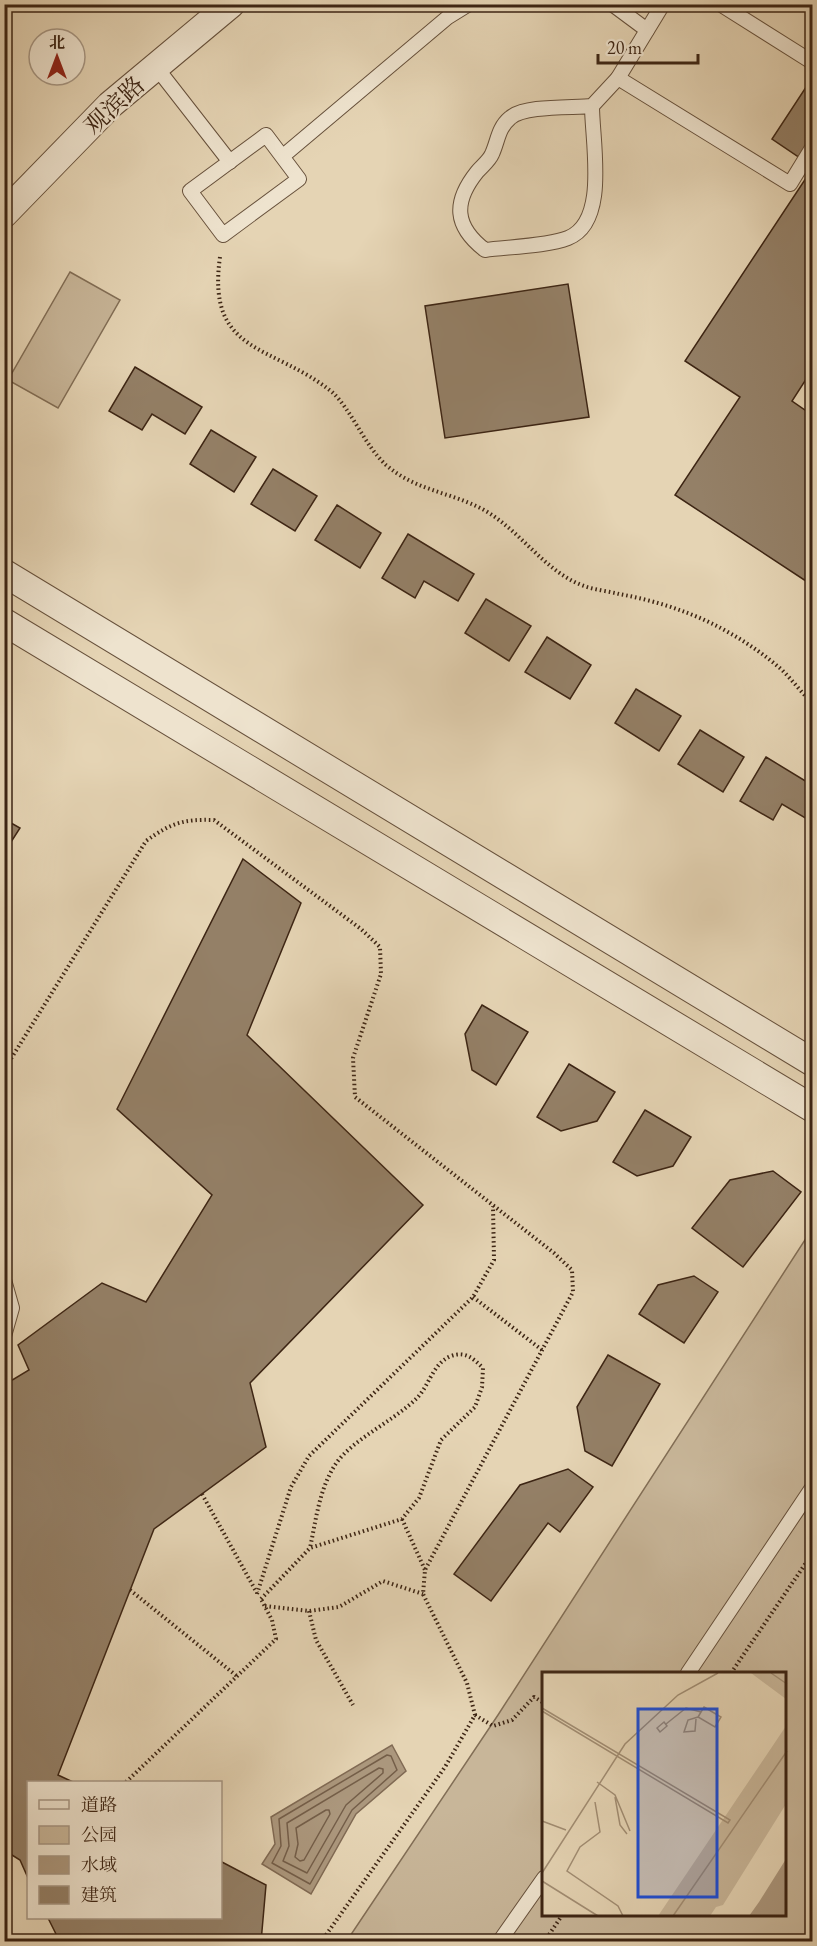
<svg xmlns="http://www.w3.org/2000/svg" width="817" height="1946" font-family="'EB Garamond','Noto Serif SC',serif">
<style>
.green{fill:#c8b699;stroke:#826e56;stroke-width:1.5;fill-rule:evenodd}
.water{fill:#ac987e;stroke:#806a54;stroke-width:1.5}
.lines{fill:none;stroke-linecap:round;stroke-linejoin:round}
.shore{stroke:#745e49;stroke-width:1.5}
.building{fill:#948067;stroke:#3d2514;stroke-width:1.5}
.service-casing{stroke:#67513c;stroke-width:16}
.minor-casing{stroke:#67513c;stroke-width:29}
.path{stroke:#3d2514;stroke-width:4;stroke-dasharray:1.5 3;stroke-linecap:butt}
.service{stroke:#eee3ce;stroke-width:14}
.minor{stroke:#eee3ce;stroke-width:27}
.labels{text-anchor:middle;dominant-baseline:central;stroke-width:4.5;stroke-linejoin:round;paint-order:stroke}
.street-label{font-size:24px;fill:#3d2514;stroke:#eee3ce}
.inset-road{fill:none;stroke:#a28e74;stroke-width:1.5}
.view{fill:#1d4ed8;fill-opacity:0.15;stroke:#1d4ed8;stroke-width:3}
.inset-edge{fill:none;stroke:#3d2514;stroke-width:3}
</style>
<rect width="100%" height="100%" fill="#e5d4b4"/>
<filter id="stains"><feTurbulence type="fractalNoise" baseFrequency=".00333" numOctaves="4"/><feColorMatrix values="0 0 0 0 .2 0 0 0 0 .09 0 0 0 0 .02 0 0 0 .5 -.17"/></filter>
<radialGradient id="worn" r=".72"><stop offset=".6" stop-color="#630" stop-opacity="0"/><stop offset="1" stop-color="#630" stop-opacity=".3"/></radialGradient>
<!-- green -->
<g class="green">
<polygon points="70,272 120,300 58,408 8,380"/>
<path d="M812,1229V1941L346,1942L498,1715ZM544,1673H786V1914H544Z"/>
</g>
<!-- water -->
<polygon class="water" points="392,1745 406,1771 356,1814 311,1894 262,1864 275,1844 271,1817"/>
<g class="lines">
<!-- shore -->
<g class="shore">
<polygon points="387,1755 391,1756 397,1770 352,1810 310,1884 272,1863 281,1846 279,1819"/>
<polygon points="379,1768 383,1769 383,1773 346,1805 307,1873 283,1861 289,1846 287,1823"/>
<polygon points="326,1810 329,1810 330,1814 304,1860 300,1861 295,1857 298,1844 296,1828"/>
</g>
</g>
<!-- building -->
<g class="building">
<polygon points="812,78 812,166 772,139"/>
<polygon points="812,169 812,370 792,401 812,415 812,585 675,495 740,397 685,361"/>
<polygon points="568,284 589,417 445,438 425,306"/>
<polygon points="135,367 202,407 185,434 152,414 142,430 109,411"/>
<polygon points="211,430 256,457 234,492 190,464"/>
<polygon points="273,469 317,496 295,531 251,504"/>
<polygon points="337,505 381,533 360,568 315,540"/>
<polygon points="408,534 474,574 458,601 424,581 415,598 382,578"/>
<polygon points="486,599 531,626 509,661 465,633"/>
<polygon points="547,637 591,665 570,699 525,672"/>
<polygon points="636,689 681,716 659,751 615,723"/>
<polygon points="700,730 744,757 723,792 678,764"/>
<polygon points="766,757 812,785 812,822 782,804 773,820 740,801"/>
<polygon points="4,819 20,828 4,853"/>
<polygon points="243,859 301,903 247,1035 423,1205 250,1383 266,1447 154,1529 58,1775 73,1782 28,1782 28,1878 20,1860 4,1850 4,1454 7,1449 4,1444 4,1385 29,1370 18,1345 102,1283 146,1302 212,1195 117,1109"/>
<polygon points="482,1005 528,1032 496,1085 472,1070 465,1034"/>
<polygon points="569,1064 615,1092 597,1121 561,1131 537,1117"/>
<polygon points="645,1110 691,1137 673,1166 637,1176 613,1162"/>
<polygon points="773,1171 801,1192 743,1267 692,1228 730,1180"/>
<polygon points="694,1276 718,1292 684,1343 639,1314 658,1285"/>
<polygon points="608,1355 660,1384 612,1466 585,1451 577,1407"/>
<polygon points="568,1469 593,1487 560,1532 548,1523 491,1601 454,1574 520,1485"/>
<polygon points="220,1861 266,1885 261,1942 60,1942 48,1918 220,1918"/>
</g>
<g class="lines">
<!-- service casing -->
<g class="service-casing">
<g id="service">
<polyline points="612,4 647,30"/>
<polyline points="663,4 618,78 790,184 812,148"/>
<polyline points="720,4 812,62"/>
<polyline points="156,67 230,162"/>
<path d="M592,106C592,142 609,222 568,238C548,246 507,247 485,250C454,226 453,202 477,172C482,166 489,161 492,154C498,141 498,128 510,118C524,105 572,108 592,106L618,78"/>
<polygon points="266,135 299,179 223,235 190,191"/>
<polyline points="283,156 448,17 469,4"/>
<polyline points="4,1280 12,1308 4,1336"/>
<polyline points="688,1673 812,1488"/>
<polyline points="499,1942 544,1878"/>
</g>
</g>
<!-- minor casing -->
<g class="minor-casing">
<g id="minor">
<polyline points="4,214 110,105 231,4"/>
<polyline points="4,573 812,1062"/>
<polyline points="4,622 812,1108"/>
</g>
</g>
<!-- path -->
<g class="path">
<path d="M220,257C206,355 273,344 332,392C351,409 365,446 386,465C416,491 451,492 484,510C521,531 545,572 584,586C595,590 608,591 619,594C641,598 664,604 685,612C718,624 755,646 782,670C793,681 802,693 812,703"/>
<path d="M4,1070L146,841C171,823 183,819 214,820L361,929L380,947L381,974L353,1058L355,1097L554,1253L572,1270L573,1292L425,1570L423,1594L467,1683L475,1715L445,1767L321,1942"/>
<polyline points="473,1297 542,1350"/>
<polyline points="202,1494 257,1593"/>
<polyline points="402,1519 425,1570"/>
<polyline points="130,1590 238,1677"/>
<polyline points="257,1594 291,1487 309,1456 473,1297 494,1260 493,1206"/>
<path d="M261,1599L310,1548L402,1519L419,1498L441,1440L475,1407L482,1387L483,1368C473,1358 465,1351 451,1356C433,1363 429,1386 417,1398C394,1421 351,1440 335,1465C319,1490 316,1520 310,1548"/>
<polyline points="265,1606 309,1611 339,1607 383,1581 423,1594"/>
<polyline points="309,1611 316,1640 353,1705"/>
<polyline points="731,1673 812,1554"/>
<polyline points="475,1715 493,1726 512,1720 534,1697 544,1703"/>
<polyline points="126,1782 276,1639 272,1620 261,1599"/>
<polyline points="544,1942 563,1914"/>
</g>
<!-- service -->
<use href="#service" class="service"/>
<!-- minor -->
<use href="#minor" class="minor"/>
</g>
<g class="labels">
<!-- street labels -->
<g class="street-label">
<text transform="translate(114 105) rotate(-43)">观滨路</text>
</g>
</g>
<!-- overview -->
<g transform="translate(542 1672)">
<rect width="244" height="244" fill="#e5d4b4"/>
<path d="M209,1H244V27ZM244,54V132L181,233L174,235L168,244H116Z" fill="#c8b699"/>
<path d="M244,187V244H207L217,230Z" fill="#ac987e"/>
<path class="inset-road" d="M229,1L245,12M162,35L179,45L173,55L156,45ZM0,36L188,148L186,151L0,39M154,47L153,59L142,60L146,48L156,45M122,50L125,54L118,60L115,56ZM124,52L144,36L159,40M55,110L73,123L88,159M73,125L78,153L85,162M53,130L58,160L38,175L25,199L76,234L81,244M0,149L24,158M0,201L83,72L136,23L176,1M0,209L56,244M131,244L245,79"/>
<path class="view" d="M96,37H175V225H96Z"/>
<rect width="244" height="244" class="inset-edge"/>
</g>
<!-- margin -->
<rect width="817" height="1946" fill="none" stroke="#e5d4b4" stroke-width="24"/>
<rect x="6" y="6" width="805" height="1934" fill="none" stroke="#3d2514" stroke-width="3"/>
<rect x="12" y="12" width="793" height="1922" fill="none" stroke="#3d2514" stroke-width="1.5"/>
<!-- legend -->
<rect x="27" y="1781" width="195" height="138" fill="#eee3ce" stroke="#a79784" stroke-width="1.5"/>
<rect x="39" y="1800" width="30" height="9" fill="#eee3ce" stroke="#a79784" stroke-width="1.5"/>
<text x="81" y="1811" font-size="18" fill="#3d2514">道路</text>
<rect x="39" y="1826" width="30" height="18" fill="#c8b699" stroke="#a79784" stroke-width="1.5"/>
<text x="81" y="1841" font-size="18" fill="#3d2514">公园</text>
<rect x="39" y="1856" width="30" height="18" fill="#ac987e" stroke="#a79784" stroke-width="1.5"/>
<text x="81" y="1871" font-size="18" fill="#3d2514">水域</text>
<rect x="39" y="1886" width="30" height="18" fill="#948067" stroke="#a79784" stroke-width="1.5"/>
<text x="81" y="1901" font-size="18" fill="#3d2514">建筑</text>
<!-- north arrow -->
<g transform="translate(57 57)"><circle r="28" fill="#eee3ce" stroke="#a79784" stroke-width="1.5"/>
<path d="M0-4.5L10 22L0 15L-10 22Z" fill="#8f2418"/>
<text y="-9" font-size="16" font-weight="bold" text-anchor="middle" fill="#3d2514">北</text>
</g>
<!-- scale -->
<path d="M598 54v9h100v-9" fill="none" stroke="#3d2514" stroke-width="3"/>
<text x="607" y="54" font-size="18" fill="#3d2514" stroke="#eee3ce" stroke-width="4.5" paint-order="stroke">20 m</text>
<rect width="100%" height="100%" filter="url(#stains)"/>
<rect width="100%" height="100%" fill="url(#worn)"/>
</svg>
